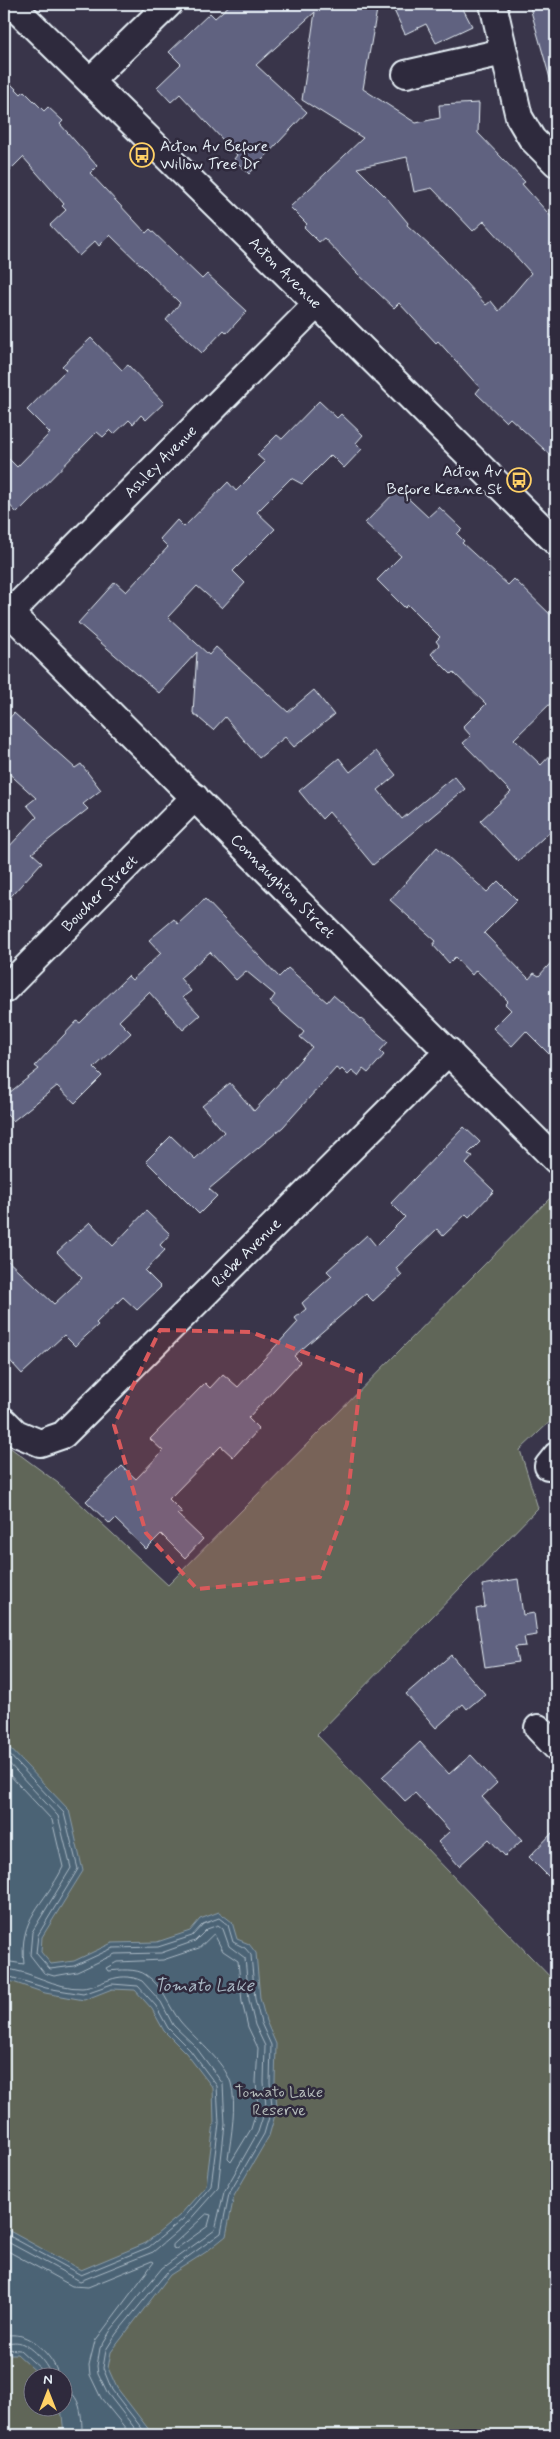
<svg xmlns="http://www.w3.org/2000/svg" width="560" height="2439" font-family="Mynerve,sans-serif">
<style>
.green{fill:#616658;stroke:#a4aca8;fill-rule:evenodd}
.water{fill:#4b6375;stroke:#8a9ca9}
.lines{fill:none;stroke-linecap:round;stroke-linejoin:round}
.shore{stroke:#a9b8c4;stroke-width:1}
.building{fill:#606280;stroke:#e8f1f8;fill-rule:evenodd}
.minor-casing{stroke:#e8f1f8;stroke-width:30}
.minor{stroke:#2f2a3d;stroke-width:26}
.marked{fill:#da5a5c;fill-opacity:0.2;stroke:#da5a5c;stroke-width:4;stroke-dasharray:10 6;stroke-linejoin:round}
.labels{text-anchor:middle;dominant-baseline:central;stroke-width:5;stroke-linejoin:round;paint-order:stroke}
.poi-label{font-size:16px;fill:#e8f1f8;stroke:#2f2a3d;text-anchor:start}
.street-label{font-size:16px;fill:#e8f1f8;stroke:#2f2a3d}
.park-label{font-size:16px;fill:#b2b9b8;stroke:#2f2a3d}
.water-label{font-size:18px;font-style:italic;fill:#a9b8c4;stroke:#2f2a3d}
</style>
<rect width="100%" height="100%" fill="#39354a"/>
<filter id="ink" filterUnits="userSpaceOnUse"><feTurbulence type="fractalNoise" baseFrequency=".02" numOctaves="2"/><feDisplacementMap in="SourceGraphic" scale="10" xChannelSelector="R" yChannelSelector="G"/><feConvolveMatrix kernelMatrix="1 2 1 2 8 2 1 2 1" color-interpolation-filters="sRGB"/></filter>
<g filter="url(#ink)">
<!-- green -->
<path class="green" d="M556,1192V1416L520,1450L538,1508L317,1735L556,1983V2435H4V1443L58,1483L168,1585ZM32,2376H62V2406H32Z"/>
<!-- water -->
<polygon class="water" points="4,1742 69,1810 83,1871 42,1937 41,1952 51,1964 74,1961 112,1943 157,1942 190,1931 200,1919 219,1912 232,1922 237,1939 249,1944 256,1953 260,1998 266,2021 276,2044 275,2082 277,2108 269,2136 234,2196 226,2236 206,2252 170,2275 111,2352 108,2368 117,2388 153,2435 64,2435 61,2407 62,2406 62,2376 41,2376 17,2354 4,2354 4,2228 81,2270 146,2243 179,2216 206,2186 214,2123 213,2088 186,2053 164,2031 152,2009 135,1990 112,1989 84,2000 45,1993 4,1979"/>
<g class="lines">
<!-- shore -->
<g class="shore">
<polyline points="4,1749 64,1813 78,1869 38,1935 36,1953 50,1969 74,1966 113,1948 158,1947 192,1936 203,1924 219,1918 228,1925 233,1942 245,1948 251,1955 255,1999 261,2023 271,2045 270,2082 272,2107 264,2134 229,2194 221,2233 167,2272 116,2334 106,2350 103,2368 112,2390 147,2435"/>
<polyline points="4,1758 58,1816 71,1868 32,1932 30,1955 44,1973 54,1976 77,1972 115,1954 161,1953 195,1941 207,1929 218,1925 223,1929 229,1946 245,1958 249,2000 255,2025 265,2046 264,2082 266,2107 258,2132 224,2192 215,2230 162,2268 111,2330 100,2348 97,2366 98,2373 108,2394 140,2435"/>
<path d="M4,1769L52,1820L63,1867C44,1906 18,1917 24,1964L4,1961"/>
<path d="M214,1934L223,1951L238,1961L242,2002L248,2027L258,2048L256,2082L258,2106L251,2129L231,2162L228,2159C231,2137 237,2104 231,2083C224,2061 193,2037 180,2021C168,2006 163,1986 146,1975C137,1968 119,1970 108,1971L106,1968L117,1962L163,1960L199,1948Z"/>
<path d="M4,1969C30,1970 55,1989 82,1988C101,1987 117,1969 142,1981L161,2002L173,2025L195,2046L223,2084L225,2124L218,2188L187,2223L153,2252L80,2281L4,2240"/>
<polyline points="4,1975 46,1988 83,1994 112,1984 138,1986 156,2006 168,2028 190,2050 217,2086 219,2123 211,2186 183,2219 149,2247 81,2275 4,2233"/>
<polygon points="207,2214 211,2215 208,2226 176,2249 173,2248 173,2245"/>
<polyline points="4,2249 72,2286 88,2287 152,2261 154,2262 95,2341 89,2365 90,2375 101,2398 131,2435"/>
<path d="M4,2335C10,2335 18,2334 24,2337C38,2342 57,2362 58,2376"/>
<path d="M4,2343C9,2343 15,2341 21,2343C31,2347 50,2365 50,2376"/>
<polyline points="4,2349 20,2350 43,2371 44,2376"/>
<path d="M62,2388C82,2393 82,2418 82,2435"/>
</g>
</g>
<!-- building -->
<g class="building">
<path d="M231,4H378L363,89L416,123L440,118L439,105L479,103L478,133L525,182L522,184L556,222V460L510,418L506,422L476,393L480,388L438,341L436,343L399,303L394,308L358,274L324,238L319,242L304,227L307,224L290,207L363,138L302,100L315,12L256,65L307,112L249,174L234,159L237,155L180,94L171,102L157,87L181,64L169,52L210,13L215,18ZM407,157L414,192L432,188L473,231L484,221L531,273L499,311L491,301L486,305L442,257L407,225L408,223L387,198L357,168Z"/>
<polygon points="391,4 468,4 462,7 472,26 436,43 426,24 405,34"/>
<polygon points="529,4 556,4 556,81 551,82"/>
<polygon points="4,77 21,94 24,91 44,111 48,107 63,121 60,124 97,166 90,173 146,233 150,229 202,279 207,274 247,311 227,333 224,330 202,353 166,320 180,303 110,235 99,246 95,241 79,256 50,225 66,210 62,206 64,204 23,157 4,176"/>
<polygon points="91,338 122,370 128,365 164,403 146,420 141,415 133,424 129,420 114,434 110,430 103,437 97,432 17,513 4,499 4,454 17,467 50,433 27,410 66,370 62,366"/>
<polygon points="319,401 337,418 341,414 363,435 356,443 362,449 344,468 331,455 302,484 291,478 257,512 275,529 233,571 245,583 222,608 197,586 168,617 209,655 216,647 288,712 314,690 334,715 294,747 285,737 259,758 225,717 213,730 193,713 197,652 159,693 78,623 115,582 126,592 168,547 160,539 177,520 184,527 228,482 236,491 265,462 257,455 277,435 282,439"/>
<polygon points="398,489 428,517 439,507 462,529 457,534 464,541 462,543 508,585 514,579 556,620 556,698 514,739 541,765 556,749 556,826 518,861 480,821 511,792 463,743 471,736 463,727 486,704 453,672 451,674 431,654 439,645 436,641 440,637 408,605 405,608 377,580 401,556 365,523"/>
<polygon points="14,713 75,768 81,764 101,790 83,804 88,809 32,853 42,862 4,904 4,852 37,817 27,805 36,798 4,769 4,724"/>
<polygon points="376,751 396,775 378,790 402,819 454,776 465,789 373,865 329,812 322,819 299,791 339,758 350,772"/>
<polygon points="437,847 487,892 498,881 517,900 484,933 529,979 534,973 539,976 556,957 556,1061 526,1031 512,1046 493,1028 511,1010 505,1004 508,1001 476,970 472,975 455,957 449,963 433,945 436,941 390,900"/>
<polygon points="205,899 279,977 288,968 327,1002 333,995 388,1042 380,1051 384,1055 368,1073 363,1069 358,1076 352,1071 348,1075 342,1069 340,1071 336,1068 283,1127 209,1189 217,1196 199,1214 146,1161 171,1136 195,1159 224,1132 202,1106 230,1083 254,1111 312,1047 300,1037 304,1032 270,1002 275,995 246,971 236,980 210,952 180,978 191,991 183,997 200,1015 183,1030 149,992 119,1021 131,1033 94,1068 102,1076 75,1103 57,1086 13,1121 4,1110 4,1097 39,1069 35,1066 77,1021 80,1023 128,976 132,980 161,953 149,940 174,919 178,924"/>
<polygon points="464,1127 480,1142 468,1154 473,1156 466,1164 494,1191 469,1217 466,1214 443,1236 437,1229 396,1268 402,1275 373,1301 366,1294 294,1356 300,1362 248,1418 259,1429 233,1457 221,1446 169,1499 182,1512 177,1514 203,1539 185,1558 161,1534 146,1549 115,1519 110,1524 86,1501 122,1466 136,1479 163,1451 150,1439 205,1383 210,1388 223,1374 238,1387 298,1322 295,1318 306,1309 302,1303 332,1276 327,1271 367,1235 376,1246 405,1217 391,1203"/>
<polygon points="146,1211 170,1234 160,1245 165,1250 145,1271 161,1287 137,1310 123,1297 96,1323 98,1325 75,1346 64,1335 22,1374 4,1354 4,1257 54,1304 82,1278 57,1252 90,1222 113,1246"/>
<polygon points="518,1579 523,1615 534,1613 537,1635 524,1637 526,1646 515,1647 518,1662 485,1667 476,1609 485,1607 482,1585"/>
<polygon points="451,1655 485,1694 467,1709 463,1704 436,1728 406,1694"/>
<polygon points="420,1742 449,1774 471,1755 497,1783 482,1797 522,1840 505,1856 489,1839 459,1866 438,1842 450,1831 415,1793 405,1801 382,1777"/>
<polygon points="556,1829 556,1884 529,1857"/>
</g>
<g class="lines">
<!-- minor casing -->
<g class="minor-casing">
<g id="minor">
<path id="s1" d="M11,4L317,304L556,542"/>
<polyline points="493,4 519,117 532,139 556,163"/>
<polyline points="406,74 503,52"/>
<polyline points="90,81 169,4"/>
<path id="s2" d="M10,613L556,1160"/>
<path id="s3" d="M4,619L317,304"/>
<path id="s4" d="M4,990L195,797"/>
<path id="s5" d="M4,1421L16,1433L40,1443L63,1435L449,1051"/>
<polyline points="548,1466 556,1456"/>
<polyline points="538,1728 556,1747"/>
</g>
</g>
<!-- minor -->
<use href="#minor" class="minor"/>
</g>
</g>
<!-- marked area -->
<path class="marked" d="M160,1330L251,1332L361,1374L347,1504L320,1577L197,1589L146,1533L114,1425Z"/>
<!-- icons -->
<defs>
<g id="bus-ring" transform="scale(1.25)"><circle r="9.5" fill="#2f2a3d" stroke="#ffd166" stroke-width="1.5"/><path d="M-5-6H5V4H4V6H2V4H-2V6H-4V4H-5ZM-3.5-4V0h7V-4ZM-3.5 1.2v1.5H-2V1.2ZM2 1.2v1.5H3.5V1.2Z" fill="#ffd166"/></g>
</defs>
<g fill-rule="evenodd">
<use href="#bus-ring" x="142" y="155"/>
<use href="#bus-ring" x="519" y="480"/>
</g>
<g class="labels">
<!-- poi labels -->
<g class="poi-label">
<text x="160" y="146">Acton Av Before<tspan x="160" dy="18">Willow Tree Dr</tspan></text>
<text x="502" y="471" text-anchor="end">Acton Av<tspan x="502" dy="18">Before Keane St</tspan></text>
</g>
<!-- street labels -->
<g class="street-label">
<text stroke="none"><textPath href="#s1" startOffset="384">Acton Avenue</textPath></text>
<text stroke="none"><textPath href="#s3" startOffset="222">Ashley Avenue</textPath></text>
<text stroke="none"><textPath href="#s2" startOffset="386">Connaughton Street</textPath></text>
<text stroke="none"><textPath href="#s4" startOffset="136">Boucher Street</textPath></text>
<text stroke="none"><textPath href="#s5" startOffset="326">Riebe Avenue</textPath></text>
</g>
<!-- park labels -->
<g class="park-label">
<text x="279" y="2092">Tomato Lake<tspan x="279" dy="18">Reserve</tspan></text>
</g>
<!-- water labels -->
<g class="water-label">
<text x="204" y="1986">Tomato Lake</text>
</g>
</g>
<!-- margin -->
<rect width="560" height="2439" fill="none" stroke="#2f2a3d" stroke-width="20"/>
<rect x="10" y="10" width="540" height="2419" fill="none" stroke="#e8f1f8" stroke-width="2" filter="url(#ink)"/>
<!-- north arrow -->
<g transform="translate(48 2392)"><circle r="24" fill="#2f2a3d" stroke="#797a88"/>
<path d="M0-4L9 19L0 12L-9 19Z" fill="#ffd166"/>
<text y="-8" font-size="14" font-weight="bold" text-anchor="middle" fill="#e8f1f8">N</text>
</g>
</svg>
